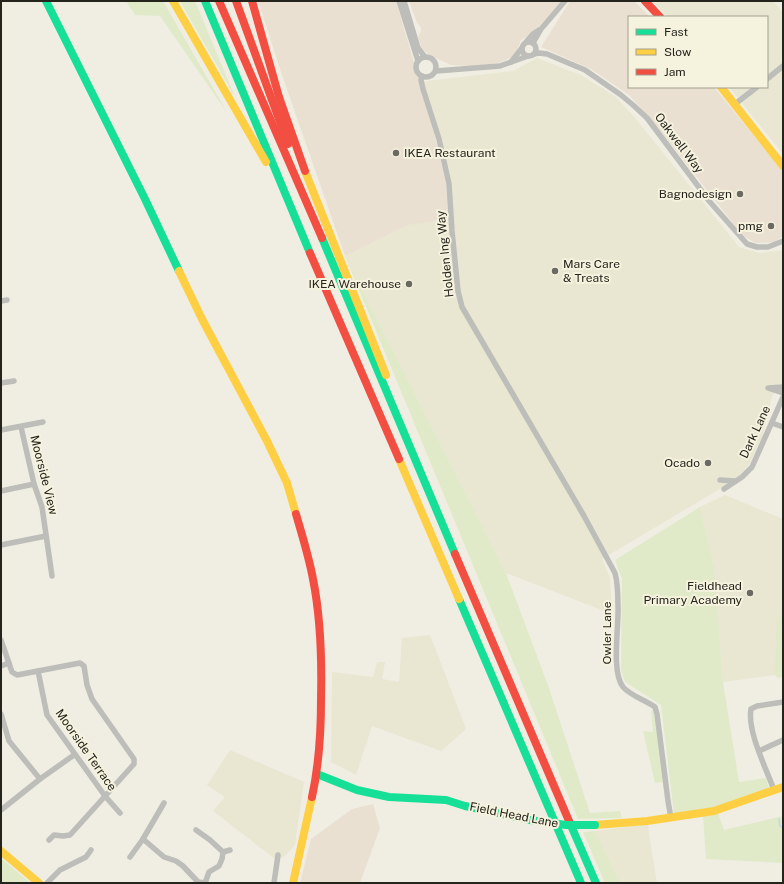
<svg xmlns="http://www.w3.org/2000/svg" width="784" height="884" font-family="'Public Sans',sans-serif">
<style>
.commercial{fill:#eae0d2}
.built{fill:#e9e6d2}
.green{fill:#e0eac9}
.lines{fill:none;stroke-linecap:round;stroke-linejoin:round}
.stream{stroke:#c0d3f5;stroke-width:1.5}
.street{stroke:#bdbdb9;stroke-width:5.5}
.fast{stroke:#16e098;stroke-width:8}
.slow{stroke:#ffcf43;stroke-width:8}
.jam{stroke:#f24e42;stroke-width:8}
.fast-bridge{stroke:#16e098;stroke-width:8}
.poi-dot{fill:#6b6a62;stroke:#f5f2de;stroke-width:1.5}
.labels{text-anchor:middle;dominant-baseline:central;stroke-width:4;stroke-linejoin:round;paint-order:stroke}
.street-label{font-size:12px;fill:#24231c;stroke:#f5f2de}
.poi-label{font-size:12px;fill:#24231c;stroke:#f5f2de;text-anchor:end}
</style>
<rect width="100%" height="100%" fill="#f0eee3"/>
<!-- commercial -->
<g class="commercial">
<polygon points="258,1 396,1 434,131 446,184 448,213 442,218 345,256 282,75"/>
<polygon points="409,1 562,1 544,21 527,37 521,40 517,51 512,57 499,63 472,66 451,65 429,55 421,47 418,37 421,31 421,28 417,23"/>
<polygon points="570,1 634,1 650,17 629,17 629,87 714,87 783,171 783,236 774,242 756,243 743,236 651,119 629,95 591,69 541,47"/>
<polygon points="373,804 380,828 360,883 300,883 311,839 352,809"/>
</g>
<!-- built -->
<g class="built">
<polygon points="652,1 773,1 783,12 783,154 729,87 767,87 767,17 668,17"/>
<polygon points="537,58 581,75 616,97 636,119 739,247 759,253 783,250 783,384 772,396 763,435 750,463 739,476 723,487 602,559 610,578 612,614 506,573 345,256 407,225 451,219 448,177 419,82 513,71"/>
<polygon points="725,495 783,519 783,674 723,682 714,566 700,507"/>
<polygon points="430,635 466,729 441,751 372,726 356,775 331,762 332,672 373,677 377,662 385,662 382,679 399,682 402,638"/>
<polygon points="230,750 304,782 295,845 284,857 275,859 213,811 225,797 207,785"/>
<polygon points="648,824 650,841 657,883 620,883 595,831"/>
</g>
<!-- green -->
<g class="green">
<polygon points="126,1 163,1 228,114 160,16 135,15"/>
<polygon points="180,1 195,1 235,97"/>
<polygon points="345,256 506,573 549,688 590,813 620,811 622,818 578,819"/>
<polygon points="700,507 714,566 723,682 739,782 766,778 769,788 715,808 674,814 661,705 625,682 621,670 622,579 615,560"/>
<polygon points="782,612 783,612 783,677 778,678 775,675 774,670 777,644 776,635 777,625"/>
<polygon points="651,710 654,712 663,782 655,783 643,731 653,732"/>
<polygon points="718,813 724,830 783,816 783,863 706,859 703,816"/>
<polygon points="595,831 620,883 605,883 583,832"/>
<polygon points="1,858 30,883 1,883"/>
</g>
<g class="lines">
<!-- stream -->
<polyline class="stream" points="779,819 780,826 783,828"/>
<!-- street -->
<g class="street">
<polyline points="399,1 418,61"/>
<polyline points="404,1 418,48 425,57"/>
<circle cx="529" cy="49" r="7"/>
<polyline points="526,42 533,34 539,30"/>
<polyline points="533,43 541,29 565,1"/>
<polyline points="534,54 539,53 547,54 585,70 621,95 633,105 647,118 710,202 747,244 757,247 768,247 783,241"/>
<circle cx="426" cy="67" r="10"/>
<polyline points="511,62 522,48"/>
<polyline points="436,71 500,66 528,56"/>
<path d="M422,76L421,80L423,89L439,139L449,184L452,231L458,291L462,307L584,516L615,573C618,584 618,595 618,607C619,626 611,672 623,687C631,696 645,700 655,707L657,714L668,801L671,818"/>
<polyline points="767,79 783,66"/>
<polyline points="735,104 757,87"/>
<polyline points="1,301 7,300"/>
<polyline points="1,383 14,381"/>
<polyline points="783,387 768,388 783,393"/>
<polyline points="772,423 783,427"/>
<polyline points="21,427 34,484 42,507 52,576"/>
<polyline points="1,430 43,422"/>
<polyline points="720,480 735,481"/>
<polyline points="724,489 742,477 752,467 783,397"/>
<polyline points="1,491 34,484"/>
<polyline points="1,545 46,536"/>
<polyline points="1,640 12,672 17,675 80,663 84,666 87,685 92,699 134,759 134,764 70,835 63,836 54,835 49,840"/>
<polyline points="1,666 9,663"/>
<polyline points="38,671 47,715 105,796 120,813"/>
<polyline points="1,714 9,741 40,779"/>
<polyline points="759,751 783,740"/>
<path d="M774,790C766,768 747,731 751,709L757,706L783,702"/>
<polyline points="164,803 143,839 164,857 176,861 183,866 198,882 205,883"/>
<polyline points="1,810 40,779 74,755"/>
<polyline points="196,830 210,840 223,852 222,859 219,866 209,872 205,883"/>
<polyline points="223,852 230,850"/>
<polyline points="130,857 143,839"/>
<polyline points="47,883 60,870 86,857 91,850"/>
<polyline points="274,883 278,855"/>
</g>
<!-- fast -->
<g class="fast">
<polyline points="46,1 145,199 179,271"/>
<polyline points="205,1 310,253"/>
<polyline points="322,238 455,554"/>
<polyline points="459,599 581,883"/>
<polyline points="317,774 357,790 389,797 446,800 465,806 530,820"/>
<polyline points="569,821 596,883"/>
</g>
<!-- slow -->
<g class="slow">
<polyline points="173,1 266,162"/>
<polyline points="721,87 783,166"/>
<polyline points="305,171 386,375"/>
<polyline points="179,271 202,319 267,441 287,483 296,514"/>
<polyline points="399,459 459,599"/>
<polyline points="595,825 647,821 714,811 783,787"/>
<polyline points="1,851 39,883"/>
<polyline points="293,883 312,797"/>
</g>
<!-- jam -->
<g class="jam">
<polyline points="219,1 322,238"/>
<polyline points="236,1 288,144"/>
<polyline points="252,1 279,97 305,171"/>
<polyline points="645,1 660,17"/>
<polyline points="310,253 399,459"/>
<path d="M296,514C302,535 309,557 313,579C321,619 322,659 321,700C321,733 319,765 312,797"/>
<polyline points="455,554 569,821"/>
</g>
<!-- fast-bridge -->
<polyline class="fast-bridge" points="530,820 566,825 595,825"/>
</g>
<!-- markers -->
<g class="poi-dot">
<circle cx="396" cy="153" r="4"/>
<circle cx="740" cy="194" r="4"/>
<circle cx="771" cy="226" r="4"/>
<circle cx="555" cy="271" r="4"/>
<circle cx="409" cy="284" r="4"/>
<circle cx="708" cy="463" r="4"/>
<circle cx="750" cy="593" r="4"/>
</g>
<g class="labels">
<!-- street labels -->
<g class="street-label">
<text transform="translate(679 143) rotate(53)">Oakwell Way</text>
<text transform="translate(445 254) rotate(-96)">Holden Ing Way</text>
<text transform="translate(755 432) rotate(-65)">Dark Lane</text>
<text transform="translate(44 475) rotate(76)">Moorside View</text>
<text transform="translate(607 633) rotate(-90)">Owler Lane</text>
<text transform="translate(86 750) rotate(55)">Moorside Terrace</text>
<text transform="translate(514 815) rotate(11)">Field Head Lane</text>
</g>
<!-- poi labels -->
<g class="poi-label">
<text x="404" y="153" text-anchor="start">IKEA Restaurant</text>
<text x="732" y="194">Bagnodesign</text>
<text x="763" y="226">pmg</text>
<text x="563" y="264" text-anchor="start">Mars Care<tspan x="563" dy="14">&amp; Treats</tspan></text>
<text x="401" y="284">IKEA Warehouse</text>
<text x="700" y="463">Ocado</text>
<text x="742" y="586">Fieldhead<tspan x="742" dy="14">Primary Academy</tspan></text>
</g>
</g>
<!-- border -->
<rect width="784" height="884" fill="none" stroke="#24231c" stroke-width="4"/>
<!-- legend -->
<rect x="628" y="16" width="140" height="72" fill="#f5f2de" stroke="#a19f90"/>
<rect x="636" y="29" width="20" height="6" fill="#16e098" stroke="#a19f90"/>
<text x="664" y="36" font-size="12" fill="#24231c">Fast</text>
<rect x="636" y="49" width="20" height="6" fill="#ffcf43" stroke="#a19f90"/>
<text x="664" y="56" font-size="12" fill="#24231c">Slow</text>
<rect x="636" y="69" width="20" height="6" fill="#f24e42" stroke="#a19f90"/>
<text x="664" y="76" font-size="12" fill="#24231c">Jam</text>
</svg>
